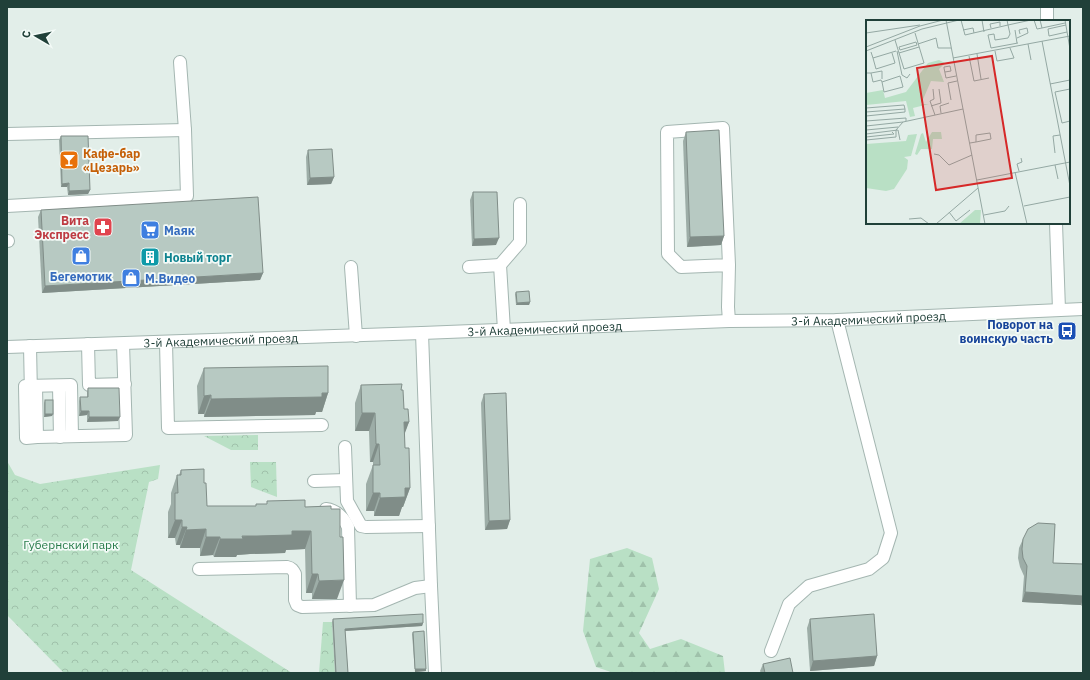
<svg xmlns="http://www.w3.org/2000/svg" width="1090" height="680" font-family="'IBM Plex Sans',sans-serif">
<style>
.forest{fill:url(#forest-firs)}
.park{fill:url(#park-crowns)}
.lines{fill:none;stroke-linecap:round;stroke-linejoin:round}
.minor-casing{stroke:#a4b6b1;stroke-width:14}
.minor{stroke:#fff;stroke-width:12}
.wall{fill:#9dada7}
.shaded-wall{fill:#808d88}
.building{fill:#b7c9c2;stroke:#808d88}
.labels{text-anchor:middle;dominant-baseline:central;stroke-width:3.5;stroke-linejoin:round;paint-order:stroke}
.food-label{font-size:12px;font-weight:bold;fill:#c56008;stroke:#f3faf7;text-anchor:start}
.health-label{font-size:12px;font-weight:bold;fill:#be3a42;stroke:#f3faf7;text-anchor:end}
.shop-label{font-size:12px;font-weight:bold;fill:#366cbe;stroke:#f3faf7;text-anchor:start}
.culture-label{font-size:12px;font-weight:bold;fill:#0d838f;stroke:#f3faf7;text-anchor:start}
.street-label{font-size:12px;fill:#204039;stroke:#f3faf7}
.transit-label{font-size:12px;font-weight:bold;fill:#164399;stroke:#f3faf7;text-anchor:end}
.park-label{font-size:12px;fill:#277b4a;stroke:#f3faf7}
.inset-road{fill:none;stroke:#94a8a3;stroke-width:1}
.view{fill:#d62828;fill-opacity:0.15;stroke:#d62828;stroke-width:2}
.inset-edge{fill:none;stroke:#204039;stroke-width:2}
</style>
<defs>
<pattern id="forest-firs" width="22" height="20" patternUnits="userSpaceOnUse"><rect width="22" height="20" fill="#b9e0c5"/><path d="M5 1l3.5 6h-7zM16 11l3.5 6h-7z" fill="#9fc1aa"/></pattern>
<pattern id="park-crowns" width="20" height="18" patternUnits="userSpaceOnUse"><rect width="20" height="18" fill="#b9e0c5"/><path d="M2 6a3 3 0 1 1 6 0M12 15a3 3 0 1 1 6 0" fill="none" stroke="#9fc1aa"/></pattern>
</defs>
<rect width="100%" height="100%" fill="#e2eee9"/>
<!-- forest -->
<polygon class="forest" points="627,548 652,558 659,589 639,633 650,649 681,639 723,656 725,673 614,673 596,667 583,631 590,559"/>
<!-- park -->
<g class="park">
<polygon points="258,435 258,450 231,450 204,436"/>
<polygon points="7,461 15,475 40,484 160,465 158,479 149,482 131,570 292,673 64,673 7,615"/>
<polygon points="250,462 276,462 277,497 251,487"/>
<polygon points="323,622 332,622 335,673 319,673"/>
</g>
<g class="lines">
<!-- minor casing -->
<g class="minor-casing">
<g id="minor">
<polyline points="1047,7 1047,21"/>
<polyline points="7,134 185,130"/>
<polyline points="7,206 187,196 185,130 180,62"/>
<polyline points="1056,223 1059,310"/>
<polyline points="7,241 8,241"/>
<polyline points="500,265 520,242 520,204"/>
<polyline points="729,265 681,267 668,254 667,132 723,128 729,265 728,307 729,321"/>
<polyline points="351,267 356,336"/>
<polyline points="469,267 500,265 504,330"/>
<polyline points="422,333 431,586 435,673"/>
<polyline points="166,342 168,428 322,425"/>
<polyline points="88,344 89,385 125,384"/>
<polyline points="30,346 31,395"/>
<path id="s1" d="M7,347L422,333L729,321L837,320L1083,309"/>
<polyline points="36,386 37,437"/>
<polyline points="59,386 60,437"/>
<polyline points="72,436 71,385 25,386 26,438 37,437 126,435 123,344"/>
<polyline points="345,447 347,501 361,526 366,527 429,526"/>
<polyline points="314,481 346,480"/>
<path d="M326,509C336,510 344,518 348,527L350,606"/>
<path d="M199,569L287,567C292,568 293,570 295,574V600L297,605L302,607L374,605L415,588L431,586"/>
<polyline points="771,651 789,604 809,586 869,569 883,558 891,533 837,320"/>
</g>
</g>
<!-- minor -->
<use href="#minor" class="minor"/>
</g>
<!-- wall -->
<g class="wall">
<polygon points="686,132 724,236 721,245 687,247 683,141"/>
<polygon points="61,136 90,190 88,194 68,195 67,187 61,187 59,140"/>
<polygon points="308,150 334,177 331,184 307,185 306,157"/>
<polygon points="473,192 496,245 472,246 470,200"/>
<polygon points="41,210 263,273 260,280 42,293 38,217"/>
<polygon points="516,292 530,302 529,305 516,305 515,294"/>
<polygon points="204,368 328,393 322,412 316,412 315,415 204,417 204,414 198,414 197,386"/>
<polygon points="361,385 401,390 404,409 409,422 404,434 405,448 410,488 403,507 402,507 399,516 374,516 374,511 366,511 366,484 373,465 373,462 370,462 369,431 355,431 355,403"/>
<polygon points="88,388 118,421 87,422 87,415 79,416 79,401 80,397 87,397 87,392"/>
<polygon points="484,394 510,520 507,529 485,530 481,403"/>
<polygon points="45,400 52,416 44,417 44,403"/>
<polygon points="181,470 204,483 207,506 256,506 256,504 267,504 267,501 305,507 337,599 312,599 312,593 306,593 305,549 286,550 285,553 250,554 237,555 236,557 214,557 213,555 200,556 200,548 180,548 180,545 176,545 175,538 168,538 168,512 171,504 171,493 177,475 179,475"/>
<polygon points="1023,539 1053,563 1083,564 1083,607 1081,605 1022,602 1024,576 1020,567 1018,558 1019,548"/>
<polygon points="333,619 423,623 422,626 345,631 348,673 335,673 332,622"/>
<polygon points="810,619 877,656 874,666 810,671 807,628"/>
<polygon points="413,632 426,669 426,671 415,672 412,634"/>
<polygon points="763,664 793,673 761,673 760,671"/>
</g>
<!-- shaded-wall -->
<g class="shaded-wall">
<polygon points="334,177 331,184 307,185 310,178"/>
<polygon points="69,183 67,187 61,187 62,184"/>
<polygon points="90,190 88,194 68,195 69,191"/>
<polygon points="724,236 721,245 687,247 690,237"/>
<polygon points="499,238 496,245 472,246 474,239"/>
<polygon points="263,273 260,280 42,293 45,286"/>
<polygon points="530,302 529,305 516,305 517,303"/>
<polygon points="328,393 322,412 316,412 315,415 204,417 211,399"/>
<polygon points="211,395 204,414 198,414 204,396"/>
<polygon points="81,411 89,411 87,415 79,416"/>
<polygon points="362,413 375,413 369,431 355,431"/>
<polygon points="45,414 53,414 52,416 44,417"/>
<polygon points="89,417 120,417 118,421 87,422"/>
<polygon points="404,422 409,422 402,441"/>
<polygon points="376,444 379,444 373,462 370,462"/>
<polygon points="405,488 410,488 403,507 402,507 399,516 374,516 380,498"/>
<polygon points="373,493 380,493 374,511 366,511"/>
<polygon points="175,520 182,520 175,538 168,538"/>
<polygon points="510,520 507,529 485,530 489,521"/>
<polygon points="182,527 187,527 180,545 176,545"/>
<polygon points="206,529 200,548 180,548 186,530"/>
<polygon points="292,531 311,531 305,549 286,550 285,553 250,554 237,555 236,557 214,557 220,539"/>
<polygon points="206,537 220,537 213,555 200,556"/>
<polygon points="312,574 318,574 312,593 306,593"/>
<polygon points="344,580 337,599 312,599 319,581"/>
<polygon points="1025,592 1083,596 1083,599 1081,605 1022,602"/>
<polygon points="423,623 422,626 344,631 345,629"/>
<polygon points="877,656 874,666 810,671 813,661"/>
<polygon points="415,669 426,669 426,671 415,672"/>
</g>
<!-- building -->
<g class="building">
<polygon points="719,130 724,236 690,237 686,132"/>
<polygon points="61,136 88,136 90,190 69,191 69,183 62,184"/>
<polygon points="332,149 334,177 310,178 308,150"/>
<polygon points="473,192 497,192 499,238 474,239"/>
<polygon points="258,197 263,273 45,286 41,210"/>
<polygon points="529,291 530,302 517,303 516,292"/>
<polygon points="328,366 328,393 322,393 322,397 211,399 211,395 204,396 204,368"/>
<polygon points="402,384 401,390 403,390 404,409 408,409 409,422 404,422 405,448 409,448 410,488 405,488 405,497 380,498 380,493 373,493 373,465 380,465 379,444 376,444 375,413 362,413 361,385"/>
<polygon points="88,388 119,388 120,417 89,417 89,411 81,411 80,397 88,397"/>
<polygon points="506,393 510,520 489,521 484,394"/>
<rect x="45" y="400" width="8" height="14"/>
<polygon points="204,469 204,483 206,483 207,506 256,506 256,504 267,504 267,501 305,500 305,507 331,506 331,509 340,509 340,537 343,537 344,580 319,581 318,574 312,574 311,531 292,531 292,535 257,536 242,536 243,539 220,539 220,537 206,537 206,529 186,530 187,527 182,527 182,520 175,520 175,493 178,493 177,475 181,475 181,470"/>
<polygon points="1038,523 1055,524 1053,563 1083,564 1083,596 1025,592 1027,566 1023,558 1022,549 1023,539 1028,529"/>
<polygon points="423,614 423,623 345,629 348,673 336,673 333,619"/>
<polygon points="874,614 877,656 813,661 810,619"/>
<polygon points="424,631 426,669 415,669 413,632"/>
<polygon points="790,658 793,673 765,673 763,664"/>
</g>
<!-- icons -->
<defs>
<g id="bar-square" transform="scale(1)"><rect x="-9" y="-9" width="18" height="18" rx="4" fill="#e8710a" stroke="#f3faf7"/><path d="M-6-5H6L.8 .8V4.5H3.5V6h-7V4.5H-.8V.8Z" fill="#fff"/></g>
<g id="pharmacy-square" transform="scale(1)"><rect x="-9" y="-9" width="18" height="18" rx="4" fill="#e0444e" stroke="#f3faf7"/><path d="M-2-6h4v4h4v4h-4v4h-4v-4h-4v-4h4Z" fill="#fff"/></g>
<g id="supermarket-square" transform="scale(1)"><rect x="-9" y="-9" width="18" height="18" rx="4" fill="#3f7fe0" stroke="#f3faf7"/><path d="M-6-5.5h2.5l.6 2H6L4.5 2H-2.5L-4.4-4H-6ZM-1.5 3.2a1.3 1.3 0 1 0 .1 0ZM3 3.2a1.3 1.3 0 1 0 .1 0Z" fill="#fff"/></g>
<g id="shop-square" transform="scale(1)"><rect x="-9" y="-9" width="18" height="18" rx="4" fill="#3f7fe0" stroke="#f3faf7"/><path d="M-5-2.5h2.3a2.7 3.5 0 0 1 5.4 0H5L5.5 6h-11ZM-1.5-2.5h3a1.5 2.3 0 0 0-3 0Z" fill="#fff"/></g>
<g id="building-square" transform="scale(1)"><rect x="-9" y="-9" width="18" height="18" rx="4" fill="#0f9aa8" stroke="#f3faf7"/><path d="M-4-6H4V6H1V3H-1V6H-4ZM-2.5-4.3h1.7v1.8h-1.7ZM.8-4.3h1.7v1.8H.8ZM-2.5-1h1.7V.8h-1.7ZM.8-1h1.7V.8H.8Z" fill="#fff"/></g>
<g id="bus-square" transform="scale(1)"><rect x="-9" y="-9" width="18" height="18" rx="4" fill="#1a4fb4" stroke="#f3faf7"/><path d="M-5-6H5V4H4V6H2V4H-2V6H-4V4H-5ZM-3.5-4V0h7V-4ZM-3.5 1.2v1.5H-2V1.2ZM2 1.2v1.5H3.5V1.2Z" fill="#fff"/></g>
</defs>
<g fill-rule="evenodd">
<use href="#bar-square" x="69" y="160"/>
<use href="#pharmacy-square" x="103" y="227"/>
<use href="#supermarket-square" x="150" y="230"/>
<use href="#shop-square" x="81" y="256"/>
<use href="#building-square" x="150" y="257"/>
<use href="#shop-square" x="131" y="278"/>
<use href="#bus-square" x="1067" y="331"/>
</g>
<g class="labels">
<!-- food labels -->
<g class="food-label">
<text x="83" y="153">Кафе-бар<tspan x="83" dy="14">«Цезарь»</tspan></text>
</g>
<!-- health labels -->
<g class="health-label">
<text x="89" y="220">Вита<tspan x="89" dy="14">Экспресс</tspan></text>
</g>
<!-- shop labels -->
<g class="shop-label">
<text x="164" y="230">Маяк</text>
<text x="81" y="276" text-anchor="middle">Бегемотик</text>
<text x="145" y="278">М.Видео</text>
</g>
<!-- culture labels -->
<g class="culture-label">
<text x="164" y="257">Новый торг</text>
</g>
<!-- street labels -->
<g class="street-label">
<text stroke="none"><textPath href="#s1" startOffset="862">3-й Академический проезд</textPath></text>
<text stroke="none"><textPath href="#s1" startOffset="538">3-й Академический проезд</textPath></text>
<text stroke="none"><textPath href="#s1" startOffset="214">3-й Академический проезд</textPath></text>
</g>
<!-- transit labels -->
<g class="transit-label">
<text x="1053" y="324">Поворот на<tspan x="1053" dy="14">воинскую часть</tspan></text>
</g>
<!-- park labels -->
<g class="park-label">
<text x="71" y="544">Губернский парк</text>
</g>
</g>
<!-- overview -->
<g transform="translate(866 20)">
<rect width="204" height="204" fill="#e2eee9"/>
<path d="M66,112H75L76,119H67L66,129H55L51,135L49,134L55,114L57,113L60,122ZM109,190H115L114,204H93Z" fill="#b9e0c5"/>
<path d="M73,40L79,43L73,49L78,62L65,61L55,84H63L47,88L49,96L44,97L40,81L0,85V73L17,70L19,78L40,72L62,43ZM51,114L45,136L38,137L42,140L41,149L28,169L20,171L0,168V124L40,121L42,115Z" fill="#b9e0c5"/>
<path class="inset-road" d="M80,0L119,204M95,0L99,15L142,5L141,0M116,0L118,12M168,0L171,9L176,8M174,0L176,8L199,3M199,0L204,29M200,5L182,9L183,16L201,12M125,8L124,4L134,2V6M97,10L107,8L108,13M149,10L151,23M0,13L54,5M151,18L162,13L161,8L153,10L154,14M29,20L38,49L58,43L49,13M176,21L204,166M152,23L125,28L122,15L128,14L129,20L142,18L144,14L142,5L165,0M52,24L70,18L72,28H85M162,24L165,40M0,27L54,6L77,0M33,27L34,30L51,25L50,22M33,27L50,22M0,31L56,9L93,0M31,31L36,55L41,58L44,54M129,31L131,41L148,38L144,28M5,32L7,38L30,31M33,33L53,27M111,34L115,59M103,36L108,61L123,58M7,38L10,49L29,43L26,33M87,38L204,16M79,52L85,51L84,46L78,47V48L80,58L90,56M0,53H5L7,62L15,60L16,62L34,56L37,67L18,72L16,62M5,53L16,51V59M184,64L204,60M67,69L68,79L64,81L69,95M204,69L189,72L196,103L204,101M85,80L82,63L91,61M65,86L75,83L73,69M0,88L38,85L39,89M0,92L39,89M75,93L74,86L83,83M0,96L39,92V89M0,101L40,98V101M0,106L37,102L97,89M0,110L32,107M0,114L32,110L34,120M0,117L28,114L26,112M0,120L30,117V110L37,102M104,123L110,122L125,119L124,113L110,115V122M189,133L187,116L194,115M68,134L73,135L83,145L106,135M189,145L192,159M153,151L151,144L156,142L155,138M149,152L161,204M111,160L204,142M158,186L204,177M83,192L90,201L104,190M118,195L139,191L143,186M43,199L55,198L63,204M70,204L112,168"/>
<path class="view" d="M126,36L146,158L70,170L51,48Z"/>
<rect width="204" height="204" class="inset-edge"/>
</g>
<!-- border -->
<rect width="1090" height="680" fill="none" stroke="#204039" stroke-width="16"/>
<!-- north arrow -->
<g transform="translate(36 36) rotate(279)" stroke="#f3faf7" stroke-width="3" paint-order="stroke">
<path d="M0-3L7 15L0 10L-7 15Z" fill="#204039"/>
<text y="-6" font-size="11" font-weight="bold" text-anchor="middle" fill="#204039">С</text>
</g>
</svg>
